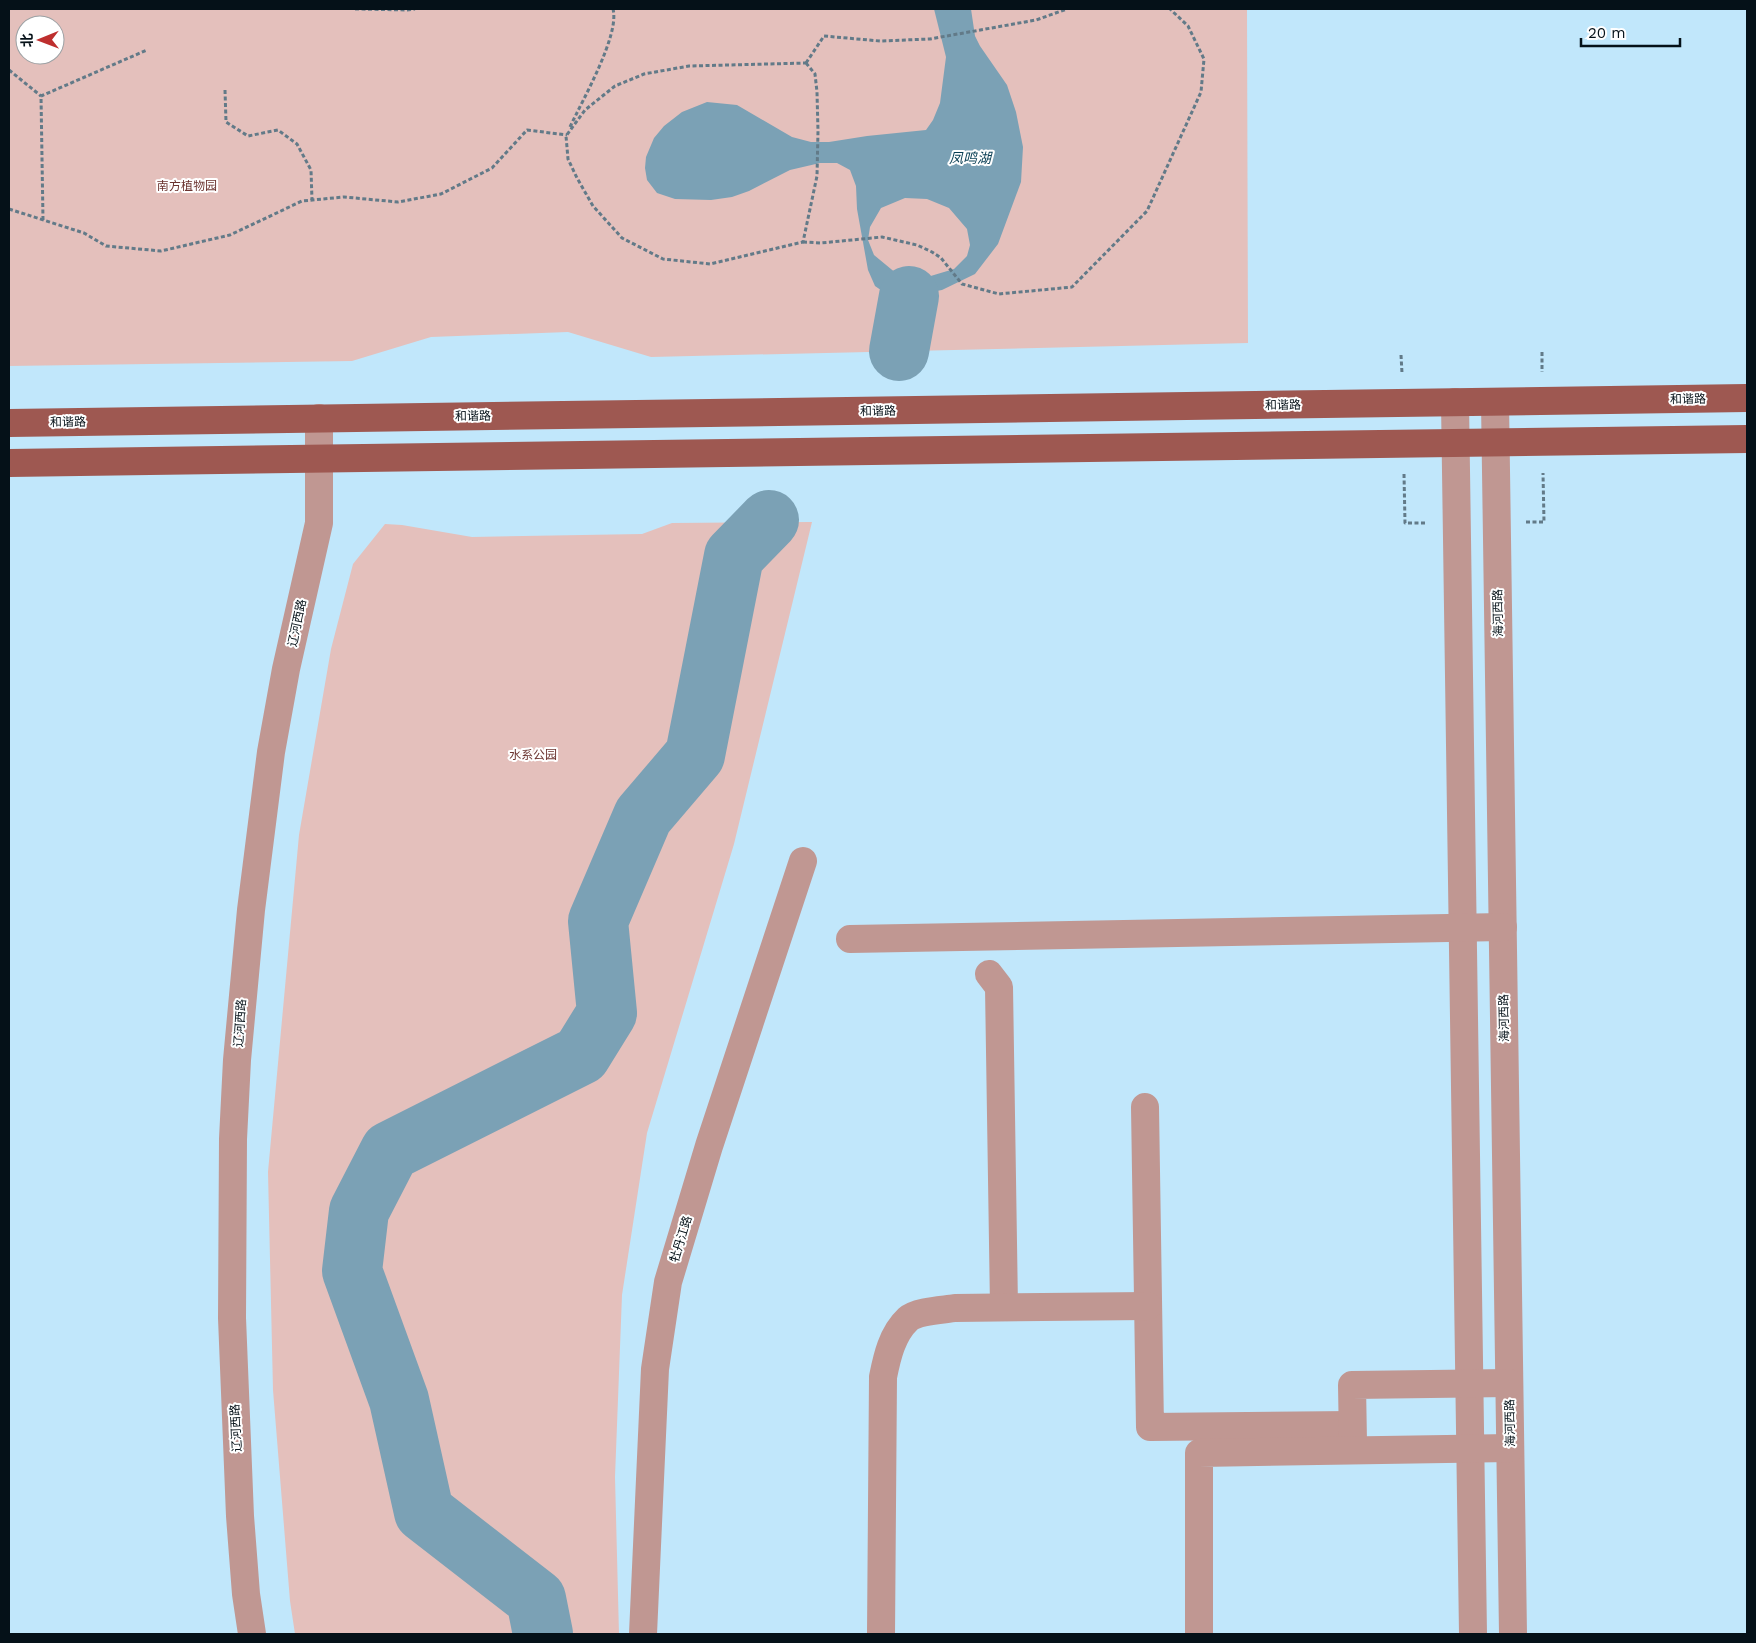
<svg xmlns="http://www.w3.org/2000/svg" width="1756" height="1643" font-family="'Work Sans','Noto Sans SC',sans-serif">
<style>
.green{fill:#e4c0bc;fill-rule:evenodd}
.water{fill:#7ba1b5;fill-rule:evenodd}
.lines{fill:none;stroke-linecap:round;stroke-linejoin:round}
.river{stroke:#7ba1b5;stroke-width:60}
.path{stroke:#627a88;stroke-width:3;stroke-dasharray:4 2.5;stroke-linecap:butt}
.minor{stroke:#c09792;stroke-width:28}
.major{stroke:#9e5851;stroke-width:28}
.labels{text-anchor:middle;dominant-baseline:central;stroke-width:4;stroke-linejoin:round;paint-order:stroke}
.park-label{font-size:12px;fill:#6b332f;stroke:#fff}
.street-label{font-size:12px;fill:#051118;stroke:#fff}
.water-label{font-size:14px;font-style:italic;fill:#073d53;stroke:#fff}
</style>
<rect width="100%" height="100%" fill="#c1e7fb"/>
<!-- green -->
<g class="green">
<path d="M9,9H1247L1248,343L651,357L568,332L431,337L352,361L9,366ZM25,25H55V55H25Z"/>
<polygon points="812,522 734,844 647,1133 622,1295 615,1477 619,1634 295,1634 290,1601 273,1390 268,1172 299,835 331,649 353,564 385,524 402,525 472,537 642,534 672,523"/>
</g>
<!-- water -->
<path class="water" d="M934,9H971L975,36L980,46L1007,85L1016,112L1023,147L1021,182L998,244L975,274L942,290L909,296L888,295L875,286L868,270L857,209L856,186L850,170L837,163H820L790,170L749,191L732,197L711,200L675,199L657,193L647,180L645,168L646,157L654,138L664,126L682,112L707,102L737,105L792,137L811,142H829L867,136L926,130L933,120L940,103L946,57ZM905,198L927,199L949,208L967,229L970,245L967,256L954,269L924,278L897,274L874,255L868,240L870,227L881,208Z"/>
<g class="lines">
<!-- river -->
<g class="river">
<polyline points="899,351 909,296"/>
<polyline points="543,1634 536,1599 424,1512 399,1400 352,1271 359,1211 390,1151 581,1055 607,1013 598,921 643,816 695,755 734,556 769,520"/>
</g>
<!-- path -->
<g class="path">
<polyline points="355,9 407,10 415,9"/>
<polygon points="806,63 815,74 817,92 818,131 817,176 803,242 710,264 663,259 622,238 593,206 577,178 568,159 566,136 585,110 615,86 644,74 689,66"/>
<polyline points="806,63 824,36 880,41 930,39 1036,20 1067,9"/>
<polyline points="9,70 41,96"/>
<polyline points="225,90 226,122 248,136 278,130 297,144 311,170 312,200"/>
<path d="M570,127C582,101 620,35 613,9"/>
<polyline points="9,209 84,233 106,246 161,251 230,235 302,201 344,197 398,202 441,194 492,168 527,130 567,135"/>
<polyline points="43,220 41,96 147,50"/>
<polyline points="803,242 821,243 882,237 917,245 932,252 941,258 962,284 999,294 1072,287 1147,211 1201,92 1204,59 1188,26 1170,9"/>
<polyline points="1542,352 1542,372"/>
<polyline points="1401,355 1402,373"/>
<polyline points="1404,474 1405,523 1425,523"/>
<polyline points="1526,522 1544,522 1543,473"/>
</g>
<!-- minor -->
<g class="minor">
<polyline points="1455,402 1473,1634"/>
<polyline points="1495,402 1513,1634"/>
<polyline points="850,939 1503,927"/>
<polyline points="989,974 999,987 1004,1307"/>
<polyline points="1145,1107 1150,1427 1352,1425"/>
<polyline points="1353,1442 1352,1385 1509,1383"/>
<polyline points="252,1634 246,1594 240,1516 232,1318 233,1139 237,1060 251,910 271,752 286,669 319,523 319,418"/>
<polyline points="643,1634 655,1369 668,1282 709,1146 803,861"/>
<path d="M881,1634L883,1377C887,1357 892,1334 908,1319C917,1311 943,1310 955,1308L1148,1306"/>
<polyline points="1199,1634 1199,1453 1510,1448"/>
</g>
<!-- major -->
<g class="major">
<polyline points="9,423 1747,398"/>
<polyline points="9,463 1747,439"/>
</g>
</g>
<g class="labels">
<!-- park labels -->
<g class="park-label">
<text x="187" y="186">南方植物园</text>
<text x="533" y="755">水系公园</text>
</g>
<!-- street labels -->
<g class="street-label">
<text transform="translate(1688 399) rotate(-1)">和谐路</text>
<text transform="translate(1283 405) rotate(-1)">和谐路</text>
<text transform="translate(878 411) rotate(-1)">和谐路</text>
<text transform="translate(473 416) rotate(-1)">和谐路</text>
<text transform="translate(68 422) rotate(-1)">和谐路</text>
<text transform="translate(1498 613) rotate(-91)">海河西路</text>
<text transform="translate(297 623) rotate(-78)">辽河西路</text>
<text transform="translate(1504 1018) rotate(-91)">海河西路</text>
<text transform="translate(240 1023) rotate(-86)">辽河西路</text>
<text transform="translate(681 1239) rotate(-73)">牡丹江路</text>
<text transform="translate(1510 1423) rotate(-91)">海河西路</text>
<text transform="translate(236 1428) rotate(-93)">辽河西路</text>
</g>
<!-- water labels -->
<g class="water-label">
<text x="970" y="158">凤鸣湖</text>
</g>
</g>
<!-- border -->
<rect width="1756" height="1643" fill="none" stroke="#051118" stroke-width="20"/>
<!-- north arrow -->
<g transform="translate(40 40) rotate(269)"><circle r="24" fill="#ffffff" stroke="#9ba0a3"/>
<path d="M0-4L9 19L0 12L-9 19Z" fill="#be2f2e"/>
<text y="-8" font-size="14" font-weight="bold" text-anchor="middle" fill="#051118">北</text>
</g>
<!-- scale -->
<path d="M1581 38v8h99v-8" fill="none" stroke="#051118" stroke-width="2.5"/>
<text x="1588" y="38" font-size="15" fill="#051118" stroke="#ffffff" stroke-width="4" paint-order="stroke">20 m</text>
</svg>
